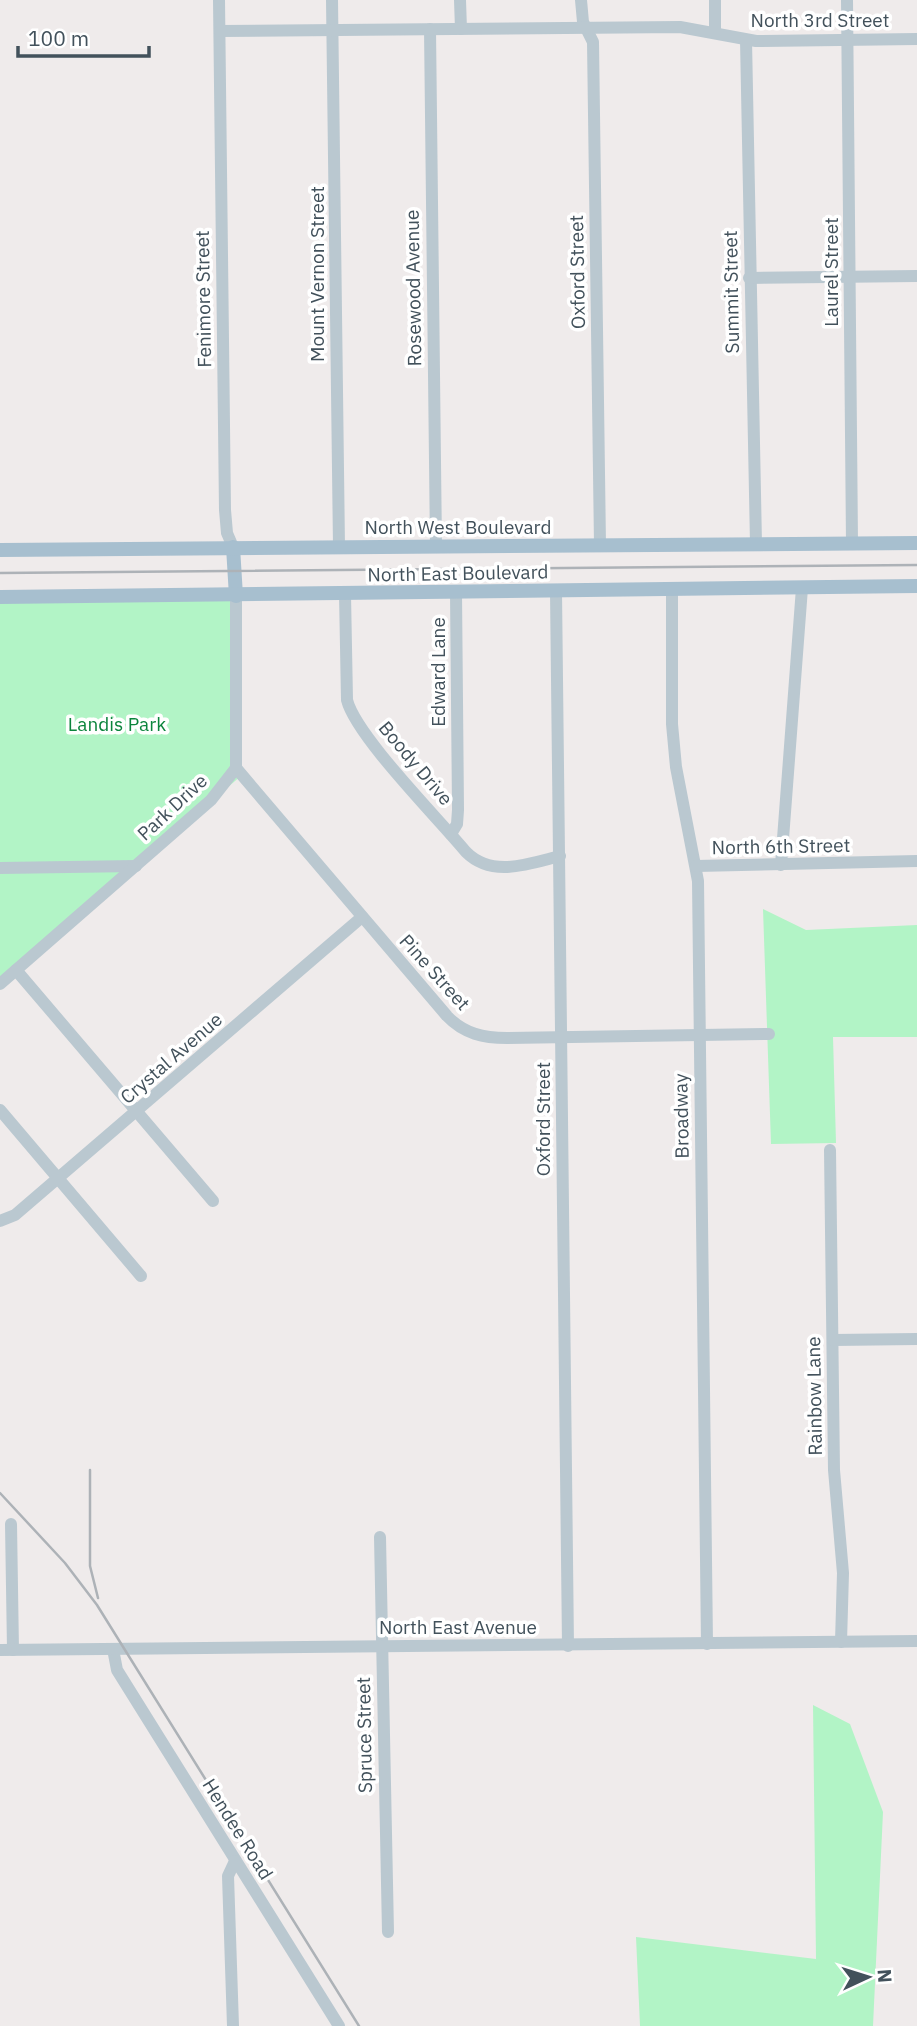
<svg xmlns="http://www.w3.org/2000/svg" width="917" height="2026" font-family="'IBM Plex Sans',sans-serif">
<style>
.green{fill:#b2f4c6}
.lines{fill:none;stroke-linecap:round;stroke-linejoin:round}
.minor{stroke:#bac8d0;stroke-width:12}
.major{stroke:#a7bfcf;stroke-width:14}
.rail{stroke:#adb2b7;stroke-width:2.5}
.labels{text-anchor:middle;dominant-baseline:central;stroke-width:7;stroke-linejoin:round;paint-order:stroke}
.street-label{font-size:19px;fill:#42515b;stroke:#fff}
.park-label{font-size:19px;fill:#0b843c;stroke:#fff}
</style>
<rect width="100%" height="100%" fill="#efebeb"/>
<!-- green -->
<g class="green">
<polygon points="236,596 242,775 0,983 0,597"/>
<polygon points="763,909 806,930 917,925 917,1037 833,1037 836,1143 771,1144"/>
<polygon points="813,1705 850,1724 883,1812 873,2026 640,2026 636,1937 816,1959"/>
</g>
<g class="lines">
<!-- minor -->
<g class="minor">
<polyline points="219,0 225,510 227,533 233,547"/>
<polyline points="332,0 339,547"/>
<polyline points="460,0 461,29"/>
<polyline points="581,0 583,22 593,42 600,545"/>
<polyline points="847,0 852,543"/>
<polyline points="430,29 436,547"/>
<polyline points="220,31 680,27 756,41 917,39"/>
<polyline points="715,33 715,0"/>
<polyline points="746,40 756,544"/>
<polyline points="749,278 917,276"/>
<polyline points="672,589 672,724 676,767 698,881 707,1644"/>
<polyline points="556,591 568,1646"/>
<path d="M345,594L347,700C356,736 439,819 466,852C492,878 528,864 560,856"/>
<path d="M236,768L447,1016C464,1034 484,1038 507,1038L769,1034"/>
<polyline points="451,834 457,824 458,810 456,592"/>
<polyline points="781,865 802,588"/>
<polyline points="696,866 917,861"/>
<polyline points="0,868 136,866"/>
<polyline points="16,970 213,1201"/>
<polyline points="0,984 211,800 236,768 236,596"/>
<polyline points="0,1110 141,1276"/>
<polyline points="830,1150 834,1470 843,1573 841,1642"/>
<polyline points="0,1221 15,1215 362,917"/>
<polyline points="833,1340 917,1339"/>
<polyline points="11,1524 13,1650"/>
<polyline points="380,1537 388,1932"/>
<polyline points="113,1649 117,1670 339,2026"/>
<polyline points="0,1650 917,1641"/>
<polyline points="233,2026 228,1876 235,1861"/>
</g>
<!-- major -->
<g class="major">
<polyline points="233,547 236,596"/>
<polyline points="0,550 917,543"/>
<polyline points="0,597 917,586"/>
</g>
<!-- rail -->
<g class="rail">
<polyline points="0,573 917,565"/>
<polyline points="90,1470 90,1566 98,1598"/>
<polyline points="0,1493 65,1563 97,1605 359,2026"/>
</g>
</g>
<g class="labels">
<!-- street labels -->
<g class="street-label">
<text x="820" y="20">North 3rd Street</text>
<text transform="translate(577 272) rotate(-91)">Oxford Street</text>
<text transform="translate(831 272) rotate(-90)">Laurel Street</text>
<text transform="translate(317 274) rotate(-90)">Mount Vernon Street</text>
<text transform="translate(413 288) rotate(-91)">Rosewood Avenue</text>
<text transform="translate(731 292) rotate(-91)">Summit Street</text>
<text transform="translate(203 299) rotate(-91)">Fenimore Street</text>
<text x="458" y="527">North West Boulevard</text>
<text transform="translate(458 573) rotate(-1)">North East Boulevard</text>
<text transform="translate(438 672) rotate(-90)">Edward Lane</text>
<text transform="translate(416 763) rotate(50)">Boody Drive</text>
<text transform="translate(172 807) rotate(-43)">Park Drive</text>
<text transform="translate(781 846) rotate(-1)">North 6th Street</text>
<text transform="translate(435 972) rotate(48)">Pine Street</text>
<text transform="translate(171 1058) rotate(-41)">Crystal Avenue</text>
<text transform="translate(681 1116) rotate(-91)">Broadway</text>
<text transform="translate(543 1119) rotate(-90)">Oxford Street</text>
<text transform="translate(814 1396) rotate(-91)">Rainbow Lane</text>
<text x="458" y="1627">North East Avenue</text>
<text transform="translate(364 1735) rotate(-91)">Spruce Street</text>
<text transform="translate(238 1829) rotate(58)">Hendee Road</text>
</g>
<!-- park labels -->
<g class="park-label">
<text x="117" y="724">Landis Park</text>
</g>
</g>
<!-- north arrow -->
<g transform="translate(868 1977) rotate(86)" stroke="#ffffff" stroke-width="5" paint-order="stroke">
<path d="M0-5L12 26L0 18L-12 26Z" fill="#42515b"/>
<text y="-10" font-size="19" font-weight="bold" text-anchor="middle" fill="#42515b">N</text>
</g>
<!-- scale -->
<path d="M18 46v10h131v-10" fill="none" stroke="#42515b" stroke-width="3.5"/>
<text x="28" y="46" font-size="21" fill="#42515b" stroke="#ffffff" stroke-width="5" paint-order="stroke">100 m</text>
</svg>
